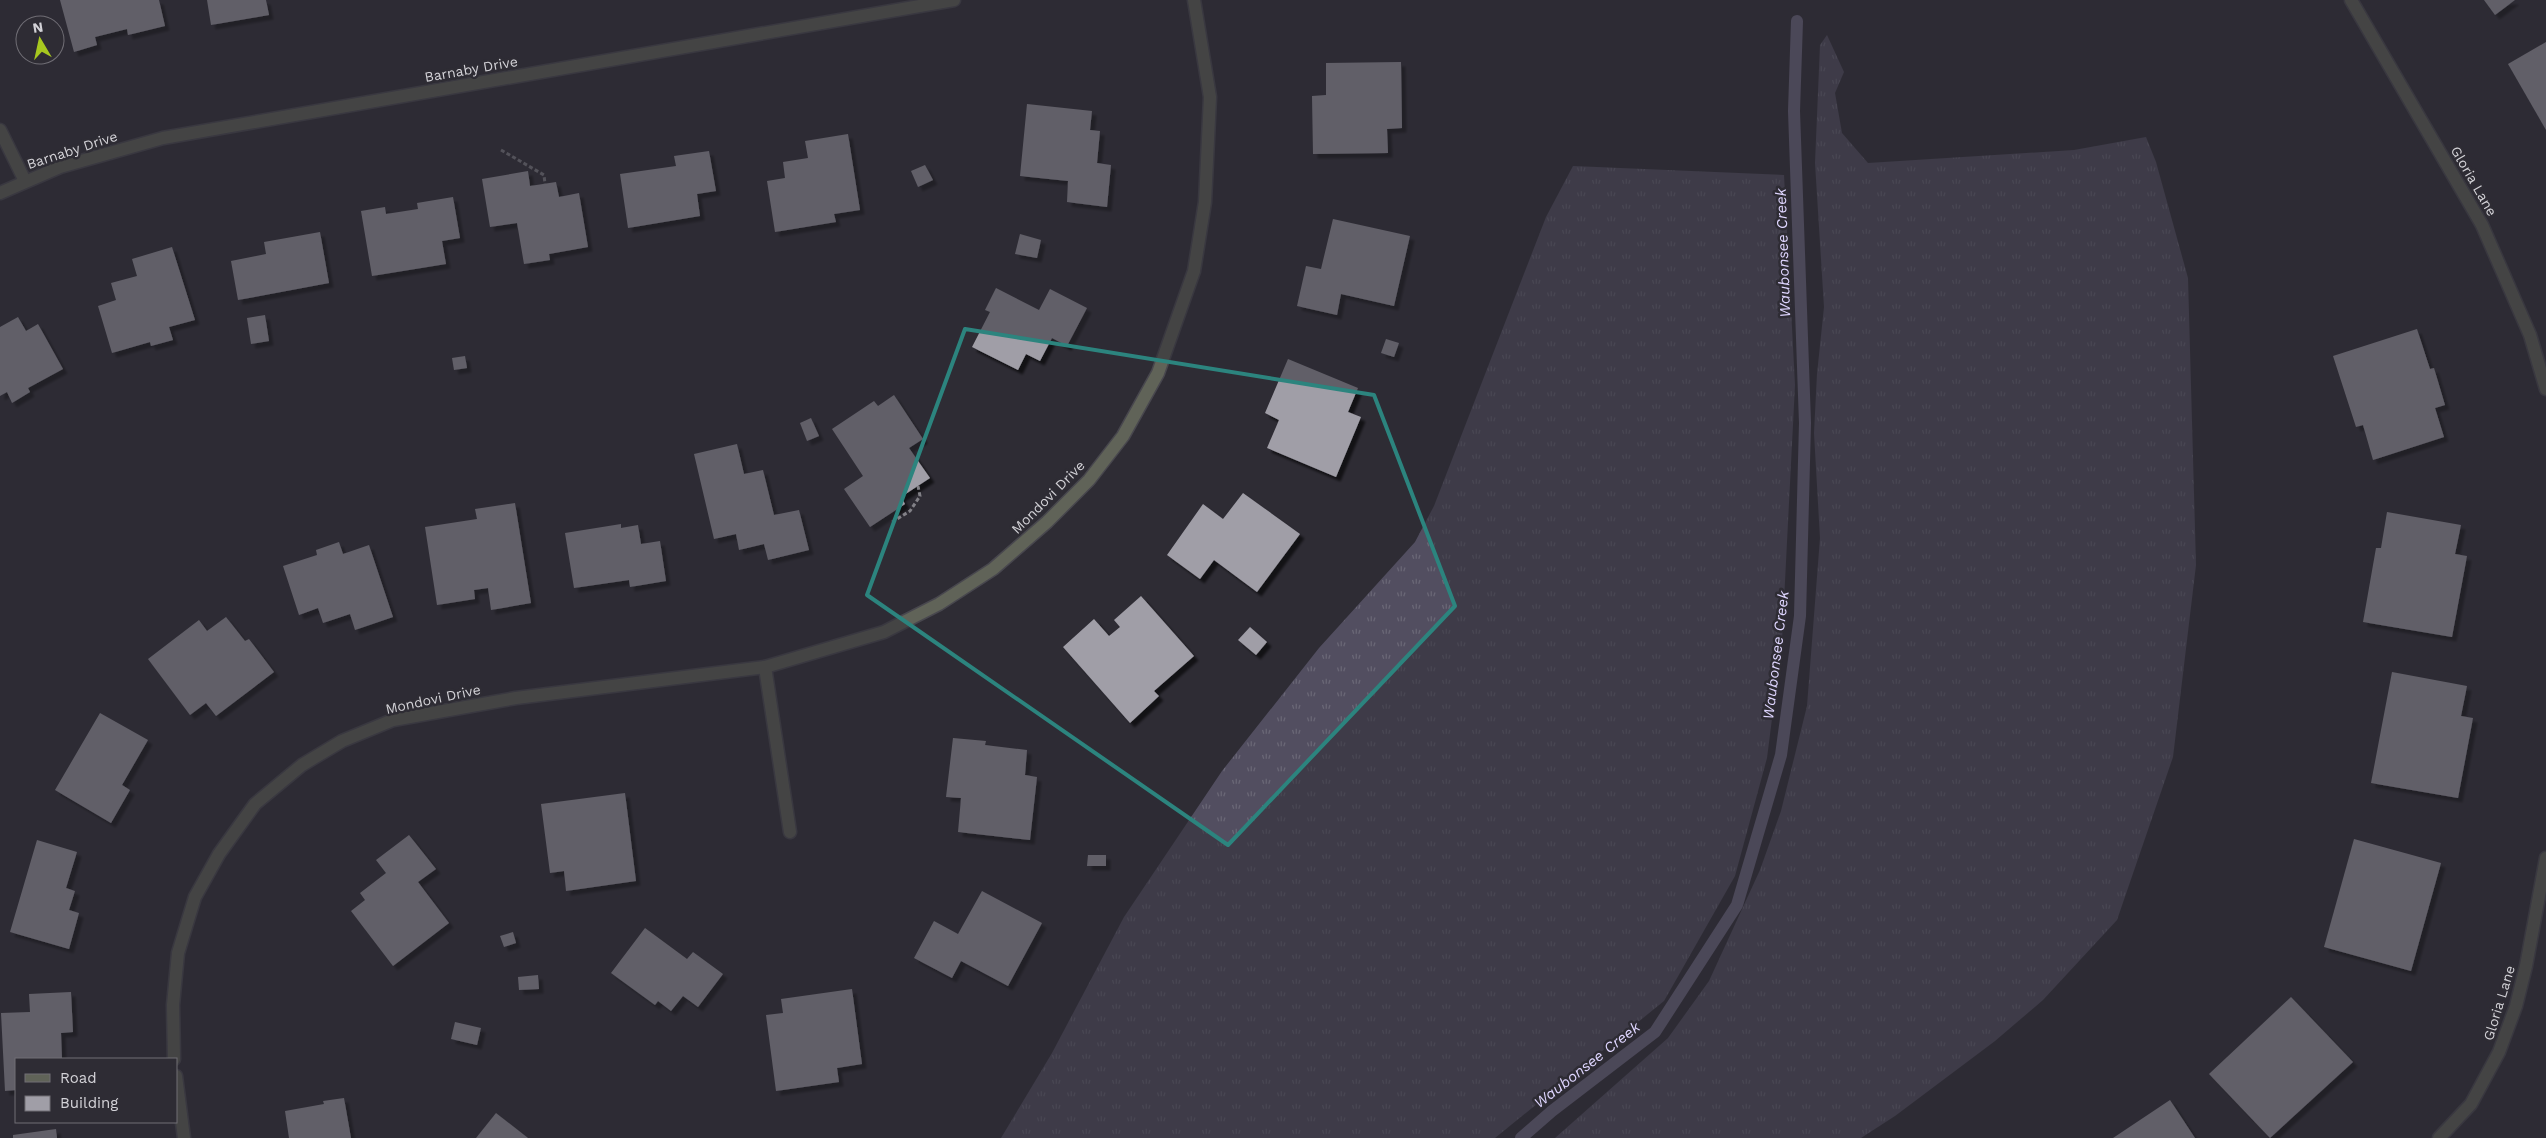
<svg xmlns="http://www.w3.org/2000/svg" width="2546" height="1138" font-family="'Work Sans',sans-serif">
<style>
.grass{fill:url(#grass-tufts)}
.lines{fill:none;stroke-linecap:round;stroke-linejoin:round}
.stream{stroke:#706a84;stroke-width:12}
.building{fill:#a09ea7;filter:url(#shadow)}
.street-casing{stroke:#48474e;stroke-width:15}
.path{stroke:#828187;stroke-width:3;stroke-dasharray:4 2.5;stroke-linecap:butt}
.street{stroke:#606358;stroke-width:12}
.marked{fill:none;stroke:#2c847e;stroke-width:4;stroke-linejoin:round}
.labels{text-anchor:middle;dominant-baseline:central;stroke-width:5;stroke-linejoin:round;paint-order:stroke}
.street-label{font-size:14px;fill:#d3d2d7;stroke:#2e2c34}
.water-label{font-size:15px;font-style:italic;fill:#ded5fe;stroke:#2e2c34}
</style>
<defs>
<pattern id="grass-tufts" width="24" height="20" patternUnits="userSpaceOnUse" patternTransform="scale(1.25)"><rect width="24" height="20" fill="#524e60"/><path d="M3 7l-1-3M5 7V3M7 7l1-3M15 17l-1-3M17 17v-4M19 17l1-3" fill="none" stroke="#6a6776"/></pattern>
<filter id="shadow"><feDropShadow dx="4.5" dy="4.5" stdDeviation="1" flood-color="#0009"/></filter>
</defs>
<rect width="100%" height="100%" fill="#2e2c34"/>
<!-- grass -->
<g class="grass">
<polygon points="1827,35 1844,72 1835,93 1842,133 1868,163 2074,150 2146,137 2156,162 2188,278 2196,565 2173,757 2117,920 2043,1000 1995,1041 1895,1116 1861,1138 1555,1138 1668,1038 1709,981 1760,870 1781,811 1807,706 1820,538 1814,433 1817,374 1824,307 1815,163 1820,45"/>
<polygon points="1573,166 1784,175 1795,385 1782,640 1767,758 1735,876 1664,1001 1495,1138 1001,1138 1052,1053 1124,917 1222,771 1319,648 1415,542 1434,506 1546,217"/>
</g>
<g class="lines">
<!-- stream -->
<polyline class="stream" points="1521,1138 1552,1111 1655,1032 1737,905 1781,755 1800,616 1805,423 1794,111 1797,21"/>
</g>
<!-- building -->
<g class="building">
<polygon points="60,0 159,0 165,26 128,35 127,29 95,37 97,45 74,52"/>
<polygon points="207,0 266,0 269,15 211,25"/>
<polygon points="2484,0 2515,0 2495,15"/>
<polygon points="2546,42 2546,130 2508,64"/>
<polygon points="1401,62 1402,128 1387,129 1388,153 1313,154 1312,96 1326,95 1326,63"/>
<polygon points="1027,104 1092,111 1090,130 1100,131 1097,163 1111,165 1107,207 1067,202 1068,181 1020,176"/>
<polygon points="848,134 860,210 834,214 836,222 775,232 767,181 785,178 783,162 808,158 805,141"/>
<polygon points="709,151 716,191 697,194 700,216 628,228 620,174 676,166 674,156"/>
<polygon points="925,165 933,180 918,187 911,171"/>
<polygon points="528,171 530,186 556,182 559,197 579,193 588,247 549,254 550,260 524,264 517,223 490,227 482,179"/>
<polygon points="453,197 460,238 442,241 446,264 372,276 361,211 385,207 386,214 418,209 417,203"/>
<polygon points="1333,219 1410,236 1394,306 1341,294 1337,315 1297,306 1306,266 1321,269"/>
<polygon points="320,232 329,283 238,300 231,261 266,254 264,242"/>
<polygon points="1020,234 1041,240 1037,258 1015,254"/>
<polygon points="172,247 195,320 169,327 173,340 151,346 150,342 112,353 98,306 116,300 111,283 137,276 132,259"/>
<polygon points="996,288 1039,310 1050,289 1087,308 1067,346 1052,338 1040,361 1026,354 1018,370 972,347 990,312 985,310"/>
<polygon points="265,315 269,341 251,344 247,318"/>
<polygon points="18,317 26,331 38,324 63,369 28,388 30,392 12,403 7,392 0,396 0,327"/>
<polygon points="2417,329 2430,369 2434,368 2445,405 2435,408 2444,437 2373,460 2363,425 2356,427 2333,356"/>
<polygon points="1386,339 1399,343 1394,357 1381,353"/>
<polygon points="465,356 467,368 454,370 452,358"/>
<polygon points="1288,359 1358,388 1348,412 1361,417 1336,477 1267,448 1279,420 1265,413"/>
<polygon points="894,395 923,439 909,448 930,478 901,497 905,504 870,527 844,489 863,476 832,429 874,401 878,406"/>
<polygon points="811,418 819,436 807,441 800,423"/>
<polygon points="737,444 744,474 763,470 774,515 799,510 809,550 768,560 764,544 739,550 736,534 714,539 694,454"/>
<polygon points="1243,493 1300,534 1257,592 1214,560 1200,579 1167,555 1203,504 1223,519"/>
<polygon points="515,503 531,603 491,610 488,588 474,590 475,599 437,605 425,527 477,519 475,509"/>
<polygon points="2387,512 2461,525 2455,554 2467,556 2452,637 2363,622 2376,548 2381,548"/>
<polygon points="621,524 621,528 638,525 641,544 660,541 666,581 630,587 629,580 574,588 565,533"/>
<polygon points="339,542 343,554 369,545 393,617 355,630 350,614 323,623 318,608 299,615 283,566 317,555 316,550"/>
<polygon points="1141,596 1194,656 1154,691 1159,696 1130,723 1063,647 1094,619 1109,636 1120,627 1114,620"/>
<polygon points="226,617 245,641 249,639 274,672 216,716 206,703 190,715 148,659 199,620 207,631"/>
<polygon points="1250,627 1267,642 1256,655 1238,640"/>
<polygon points="2392,672 2467,686 2461,716 2473,718 2458,798 2371,783"/>
<polygon points="100,713 148,740 122,785 130,790 111,823 55,790"/>
<polygon points="953,738 986,741 985,745 1027,750 1025,775 1037,777 1030,840 958,832 961,798 946,797"/>
<polygon points="625,793 636,881 566,891 564,871 550,873 541,804"/>
<polygon points="409,835 436,869 418,882 449,923 393,966 351,911 365,900 360,893 386,873 376,860"/>
<polygon points="2354,839 2441,863 2411,971 2324,947"/>
<polygon points="37,840 77,852 66,888 75,891 69,910 79,913 69,949 10,932"/>
<polygon points="1088,855 1106,855 1106,866 1087,866"/>
<polygon points="982,891 1042,923 1008,986 961,961 952,978 914,958 934,921 958,934"/>
<polygon points="645,928 687,959 693,952 723,974 698,1007 683,996 671,1011 658,1001 655,1005 611,973"/>
<polygon points="513,932 516,943 504,947 500,936"/>
<polygon points="538,975 539,989 519,990 518,977"/>
<polygon points="852,989 862,1064 837,1068 839,1082 776,1091 766,1015 783,1013 781,999"/>
<polygon points="71,992 73,1032 61,1033 62,1059 16,1059 16,1090 5,1091 1,1013 30,1012 29,994"/>
<polygon points="2291,997 2353,1062 2270,1138 2209,1074"/>
<polygon points="455,1022 481,1028 477,1045 451,1039"/>
<polygon points="344,1098 351,1138 289,1138 285,1111 324,1104 323,1101"/>
<polygon points="2170,1100 2195,1138 2113,1138"/>
<polygon points="496,1113 528,1138 476,1138"/>
<polygon points="56,1129 57,1138 13,1138 13,1135"/>
</g>
<g class="lines">
<!-- street casing -->
<g class="street-casing">
<g id="street">
<polyline points="2351,0 2482,225 2530,335 2546,389"/>
<polyline points="0,130 25,181"/>
<polyline points="0,193 60,167 163,138 954,0"/>
<polyline points="765,667 790,832"/>
<polyline points="174,1059 173,1005 178,953 195,897 219,854 255,804 302,765 342,741 393,720 516,698 765,667 884,632 939,604 993,569 1047,522 1089,480 1123,436 1158,373 1194,271 1205,202 1210,97 1194,0"/>
<polyline points="176,1076 184,1138"/>
<polyline points="2439,1138 2471,1104 2499,1052 2516,1006 2526,966 2546,858"/>
</g>
</g>
<!-- path -->
<g class="path">
<polyline points="501,150 544,175 545,184"/>
<polyline points="892,522 910,511 920,496 918,486"/>
</g>
<!-- street -->
<use href="#street" class="street"/>
</g>
<!-- marked area -->
<path d="M0 0H2546V1138H0ZM965,329L1374,395L1455,606L1228,845L867,595Z" fill="#2e2c34" fill-opacity=".55" fill-rule="evenodd"/>
<path class="marked" d="M965,329L1374,395L1455,606L1228,845L867,595Z"/>
<g class="labels">
<!-- street labels -->
<g class="street-label">
<text transform="translate(471 69) rotate(-10)">Barnaby Drive</text>
<text transform="translate(72 150) rotate(-18)">Barnaby Drive</text>
<text transform="translate(2474 181) rotate(60)">Gloria Lane</text>
<text transform="translate(1048 497) rotate(-45)">Mondovi Drive</text>
<text transform="translate(433 699) rotate(-12)">Mondovi Drive</text>
<text transform="translate(2499 1003) rotate(-73)">Gloria Lane</text>
</g>
<!-- water labels -->
<g class="water-label">
<text transform="translate(1783 253) rotate(-92)">Waubonsee Creek</text>
<text transform="translate(1776 655) rotate(-83)">Waubonsee Creek</text>
<text transform="translate(1587 1065) rotate(-38)">Waubonsee Creek</text>
</g>
</g>
<!-- legend -->
<rect x="15" y="1058" width="162" height="65" fill="#2e2c34" stroke="#706e75"/>
<rect x="25" y="1074" width="25" height="8" fill="#606358" stroke="#706e75"/>
<text x="60" y="1083" font-size="15" fill="#d3d2d7">Road</text>
<rect x="25" y="1096" width="25" height="15" fill="#a09ea7" stroke="#706e75"/>
<text x="60" y="1108" font-size="15" fill="#d3d2d7">Building</text>
<!-- north arrow -->
<g transform="translate(40 40) rotate(351)"><circle r="24" fill="#2e2c34" stroke="#706e75"/>
<path d="M0-4L9 19L0 12L-9 19Z" fill="#a7c81f"/>
<text y="-8" font-size="14" font-weight="bold" text-anchor="middle" fill="#d3d2d7">N</text>
</g>
</svg>
